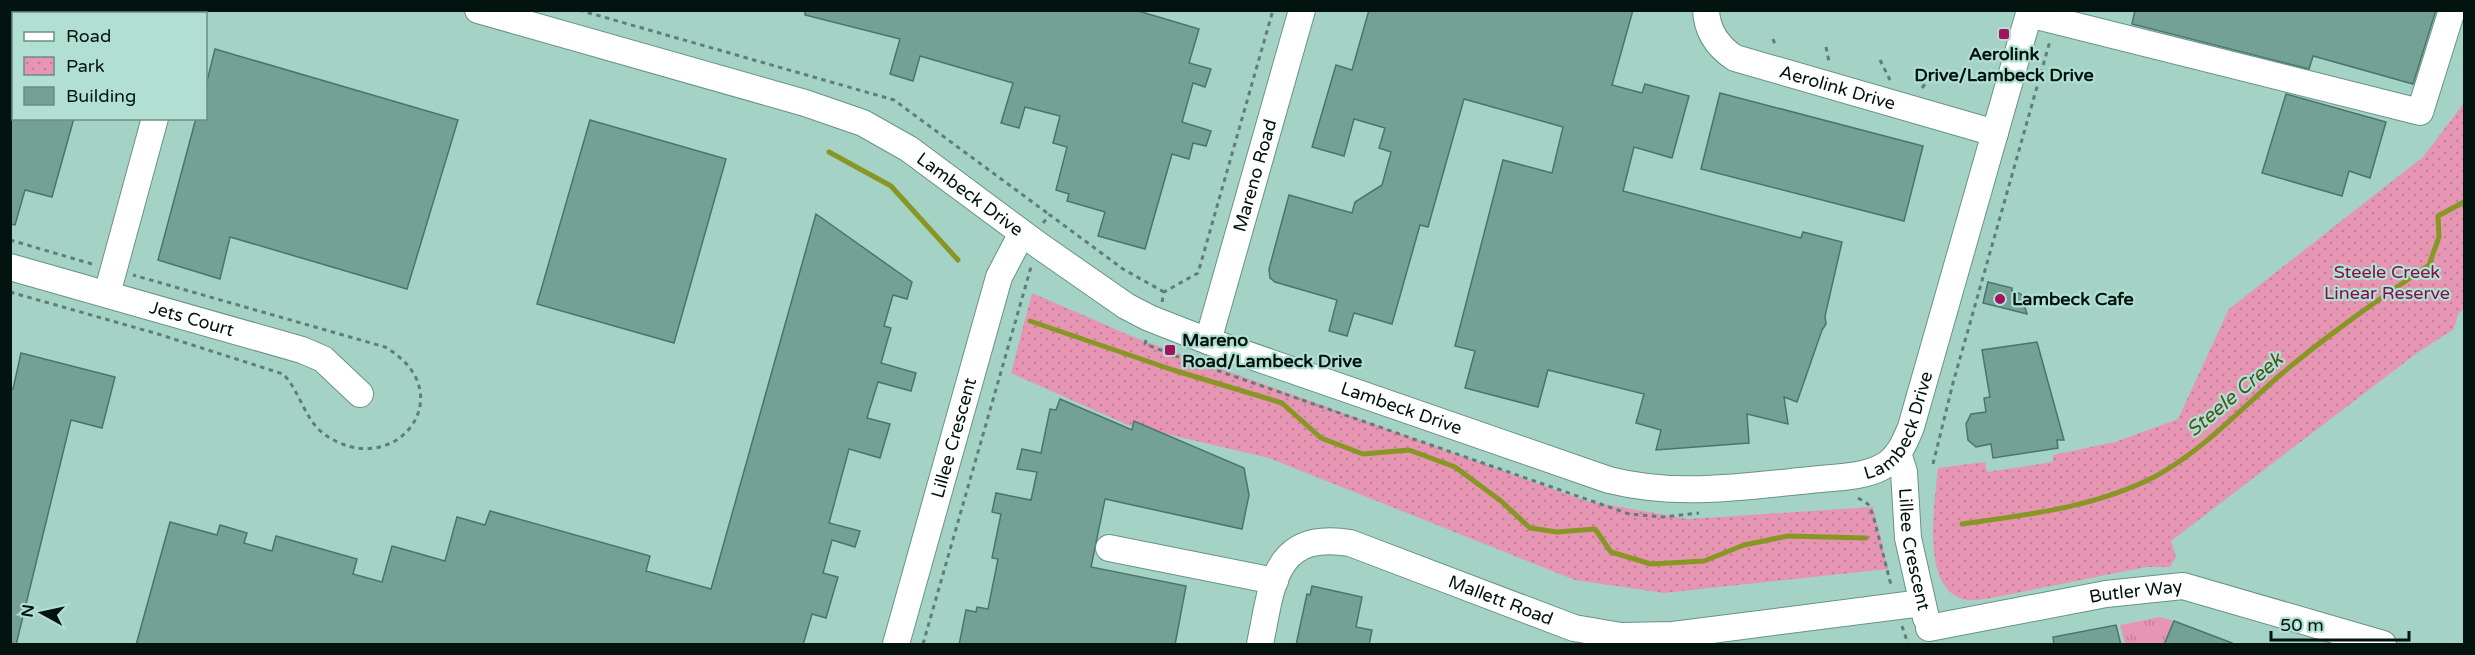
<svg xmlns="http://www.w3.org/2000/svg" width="2475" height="655" font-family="'Varela Round',sans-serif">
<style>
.grass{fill:url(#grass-tufts)}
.park{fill:url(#park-dots)}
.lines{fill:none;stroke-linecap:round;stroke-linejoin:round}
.stream{stroke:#889624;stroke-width:5}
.building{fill:#74a195;stroke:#4a756a;stroke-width:1.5}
.minor-casing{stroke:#679387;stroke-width:28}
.path{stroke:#5e7f76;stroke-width:3;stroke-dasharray:4.5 4.5;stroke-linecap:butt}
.minor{stroke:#fff;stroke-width:26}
.poi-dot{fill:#a1145d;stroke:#b1dfd2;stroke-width:2}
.labels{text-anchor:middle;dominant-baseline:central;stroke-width:4.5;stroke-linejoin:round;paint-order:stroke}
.poi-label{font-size:18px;font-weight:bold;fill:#031410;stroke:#b1dfd2;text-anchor:start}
.street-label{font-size:18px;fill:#031410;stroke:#b1dfd2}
.park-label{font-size:18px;fill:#850c4b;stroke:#b1dfd2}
.water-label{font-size:20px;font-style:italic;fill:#4c541c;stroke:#b1dfd2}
</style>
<defs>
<pattern id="grass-tufts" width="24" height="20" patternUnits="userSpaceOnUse" patternTransform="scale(1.5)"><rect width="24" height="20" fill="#e696b3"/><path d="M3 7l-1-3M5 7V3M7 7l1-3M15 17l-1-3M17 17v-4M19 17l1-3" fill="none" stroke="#c48099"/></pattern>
<pattern id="park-dots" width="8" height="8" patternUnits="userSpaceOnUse" patternTransform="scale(1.5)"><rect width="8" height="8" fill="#e696b3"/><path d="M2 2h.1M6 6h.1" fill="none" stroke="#c48099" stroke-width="1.8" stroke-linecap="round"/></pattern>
</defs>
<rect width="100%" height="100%" fill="#a4d2c5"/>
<!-- grass -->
<polygon class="grass" points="2160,617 2174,621 2169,644 2125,644 2120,625"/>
<!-- park -->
<g class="park">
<path d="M2464,103V308L2458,314L2454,329L2417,353L2171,541L2176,557L2170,567H2146L1986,599C1980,599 1973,601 1967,600C1919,592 1935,502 1938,468L1985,462L1987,472L2053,462V455L2115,442L2178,419L2229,309L2423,157Z"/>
<polygon points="1032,293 1136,338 1586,501 1688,519 1873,507 1888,569 1664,593 1575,580 1269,458 1128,425 1011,373"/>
</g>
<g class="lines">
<!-- stream -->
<g class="stream">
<polyline points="829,152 891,186 958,260"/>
<polyline points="1030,321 1173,370 1282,403 1321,438 1363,454 1409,450 1455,467 1501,501 1530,528 1557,532 1595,529 1611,552 1651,564 1704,561 1744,545 1788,536 1866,538"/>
<path d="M1962,524C2027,515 2097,507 2156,476C2203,450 2239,411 2279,376C2326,336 2378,300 2429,265L2439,237L2438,216L2464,202"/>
</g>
</g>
<!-- building -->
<g class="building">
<polygon points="805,10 1135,10 1199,29 1189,63 1211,69 1205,87 1193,83 1182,122 1211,131 1206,146 1193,143 1189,159 1172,154 1145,249 1098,236 1105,212 1067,201 1069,194 1056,190 1067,147 1053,143 1060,116 1025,107 1019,128 1001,123 1013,83 920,56 913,81 890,74 900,39 805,15"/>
<polygon points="1369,10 1633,10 1612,85 1642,93 1645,84 1689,96 1672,158 1634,147 1623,191 1801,238 1803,232 1842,242 1825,316 1826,324 1822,330 1797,402 1784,397 1788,424 1747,414 1749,443 1656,450 1661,430 1636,423 1644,394 1548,370 1538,407 1465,388 1475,351 1455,346 1503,160 1552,173 1563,127 1464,99 1428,227 1420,225 1392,324 1354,313 1347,336 1329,331 1337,300 1275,282 1270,278 1269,269 1289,195 1352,213 1355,202 1382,185 1391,152 1379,148 1385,128 1354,119 1344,156 1312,147 1336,65 1352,70"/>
<polygon points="2135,10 2436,10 2413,84 2313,56 2309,69 2132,24"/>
<polygon points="215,49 458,120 407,289 230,237 220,279 158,260 196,118 206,118 206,85"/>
<polygon points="1720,93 1923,146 1904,221 1701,169"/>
<polygon points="2286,94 2386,122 2370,178 2349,171 2342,196 2262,173"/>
<polygon points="10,118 74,118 52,197 25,190 15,225 10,224"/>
<polygon points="590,120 726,159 674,343 537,304"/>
<polygon points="816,214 912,282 907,299 893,295 884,326 891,328 881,363 916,373 911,391 878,382 867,418 890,424 880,458 849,449 829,523 860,531 855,547 832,540 823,573 838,577 826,618 812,614 803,645 136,645 170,522 217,535 220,525 247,533 244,543 272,551 276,536 357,559 353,574 382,582 392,546 445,561 457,517 485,525 490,511 650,556 646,571 711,589"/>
<polygon points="1988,282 2012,288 2012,291 2021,294 2027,314 1983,303"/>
<polygon points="2037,342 2064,440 2057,440 2058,448 1993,458 1991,444 1976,447 1968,440 1966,424 1971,414 1986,412 1984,398 1990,397 1982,350"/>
<polygon points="21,353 115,377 102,428 71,420 16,645 10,645 10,389 13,389"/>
<polygon points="1060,399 1132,430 1134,421 1244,468 1249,495 1242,529 1105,499 1091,567 1186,586 1175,645 959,645 966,610 976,612 977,607 988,609 998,559 992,558 1001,514 992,512 996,493 1031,500 1037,472 1017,469 1022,449 1041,453 1050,409 1056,410"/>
<polygon points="1312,586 1362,597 1356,627 1372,630 1369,645 1296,645 1307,594 1310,595"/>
<polygon points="2174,621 2232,643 2231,645 2164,645"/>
<polygon points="2116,625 2121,645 2054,645 2053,637"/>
</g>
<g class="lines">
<!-- minor casing -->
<g class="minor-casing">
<g id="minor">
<path id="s1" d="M478,10L805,103L863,123L909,149L1037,244L1126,306L1149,318L1208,341L1609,480C1677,497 1742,487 1810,480C1833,477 1862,478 1882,467C1898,459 1905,442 1911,427L2030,10"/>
<path id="s2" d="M1706,10C1707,31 1718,47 1735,58L1995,133"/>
<polyline points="2029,14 2420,112 2452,10"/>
<path id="s3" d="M10,267L302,350L323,359L360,394"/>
<polyline points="107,294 155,118"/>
<path id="s4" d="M1208,341L1302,10"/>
<path id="s5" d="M1898,453L1904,472L1908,538L1926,618"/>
<polyline points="1109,548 1275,581"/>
<path id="s6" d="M1929,628L2106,594L2183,586L2383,644"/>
<path id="s7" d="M896,644L999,277L1022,233"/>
<path id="s8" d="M1260,644C1272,587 1273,530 1350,543L1574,628L1621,636L1673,635L1922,603"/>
</g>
</g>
<!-- path -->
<g class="path">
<polyline points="579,10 894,100 1050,215"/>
<polyline points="1773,39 1776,47"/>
<polyline points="1826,47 1829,62"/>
<polyline points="1880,60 1890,80"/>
<polyline points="1922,88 1929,79 1934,76"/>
<polyline points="1043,223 1050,215 1123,269 1164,292"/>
<polyline points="10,240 92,264"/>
<path d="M10,292L158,334L283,374C300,391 304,419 324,434C393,484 466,394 385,347L133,275"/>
<polyline points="1162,302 1164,292 1198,273 1273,10"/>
<polyline points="1146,340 1145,344 1173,355 1629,514 1663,517 1699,513"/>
<polyline points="1933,464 1953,383 2050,41"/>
<polyline points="1858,498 1868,504 1873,515 1891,585"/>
<polyline points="1902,626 1908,644"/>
<polyline points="923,644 1031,267"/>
</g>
<!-- minor -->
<use href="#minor" class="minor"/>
</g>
<!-- markers -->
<g class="poi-dot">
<rect x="1998" y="28" width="12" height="12" rx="3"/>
<circle cx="2000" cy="299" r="6"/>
<rect x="1164" y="344" width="12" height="12" rx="3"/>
</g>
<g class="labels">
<!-- poi labels -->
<g class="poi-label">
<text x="2004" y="54" text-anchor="middle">Aerolink<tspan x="2004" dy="21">Drive/Lambeck Drive</tspan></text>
<text x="2012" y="299">Lambeck Cafe</text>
<text x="1182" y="340">Mareno<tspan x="1182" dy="21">Road/Lambeck Drive</tspan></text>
</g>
<!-- street labels -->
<g class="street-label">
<text stroke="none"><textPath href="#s2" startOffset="165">Aerolink Drive</textPath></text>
<text stroke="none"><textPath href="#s4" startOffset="172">Mareno Road</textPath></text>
<text stroke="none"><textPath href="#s1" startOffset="530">Lambeck Drive</textPath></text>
<text stroke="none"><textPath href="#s3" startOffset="189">Jets Court</textPath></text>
<text stroke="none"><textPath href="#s1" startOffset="1016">Lambeck Drive</textPath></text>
<text stroke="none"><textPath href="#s1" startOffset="1556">Lambeck Drive</textPath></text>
<text stroke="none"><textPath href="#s7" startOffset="214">Lillee Crescent</textPath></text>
<text stroke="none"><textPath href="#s5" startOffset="98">Lillee Crescent</textPath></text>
<text stroke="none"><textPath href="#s6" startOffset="210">Butler Way</textPath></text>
<text stroke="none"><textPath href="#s8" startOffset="320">Mallett Road</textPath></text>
</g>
<!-- park labels -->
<g class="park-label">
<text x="2387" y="272">Steele Creek<tspan x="2387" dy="21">Linear Reserve</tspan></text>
</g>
<!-- water labels -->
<g class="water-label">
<text transform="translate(2235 395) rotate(-40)">Steele Creek</text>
</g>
</g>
<!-- border -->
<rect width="2475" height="655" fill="none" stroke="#031410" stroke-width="24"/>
<!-- legend -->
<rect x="12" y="12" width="195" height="108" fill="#b1dfd2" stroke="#6b8e84" stroke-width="1.5"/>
<rect x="24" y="32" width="30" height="9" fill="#ffffff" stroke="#6b8e84" stroke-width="1.5"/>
<text x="66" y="42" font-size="18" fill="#031410">Road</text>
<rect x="24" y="57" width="30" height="18" fill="url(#park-dots)" stroke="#6b8e84" stroke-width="1.5"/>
<text x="66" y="72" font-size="18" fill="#031410">Park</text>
<rect x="24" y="87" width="30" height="18" fill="#74a195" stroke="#6b8e84" stroke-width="1.5"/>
<text x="66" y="102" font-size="18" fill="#031410">Building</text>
<!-- north arrow -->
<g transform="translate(42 613) rotate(278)" stroke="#b1dfd2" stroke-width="4.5" paint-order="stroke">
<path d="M0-4.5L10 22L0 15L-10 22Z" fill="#031410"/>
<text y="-9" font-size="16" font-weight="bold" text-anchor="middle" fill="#031410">N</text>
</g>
<!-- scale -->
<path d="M2271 631v9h138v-9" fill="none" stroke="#031410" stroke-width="3"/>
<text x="2280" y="631" font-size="18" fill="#031410" stroke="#b1dfd2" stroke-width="4.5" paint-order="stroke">50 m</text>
</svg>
